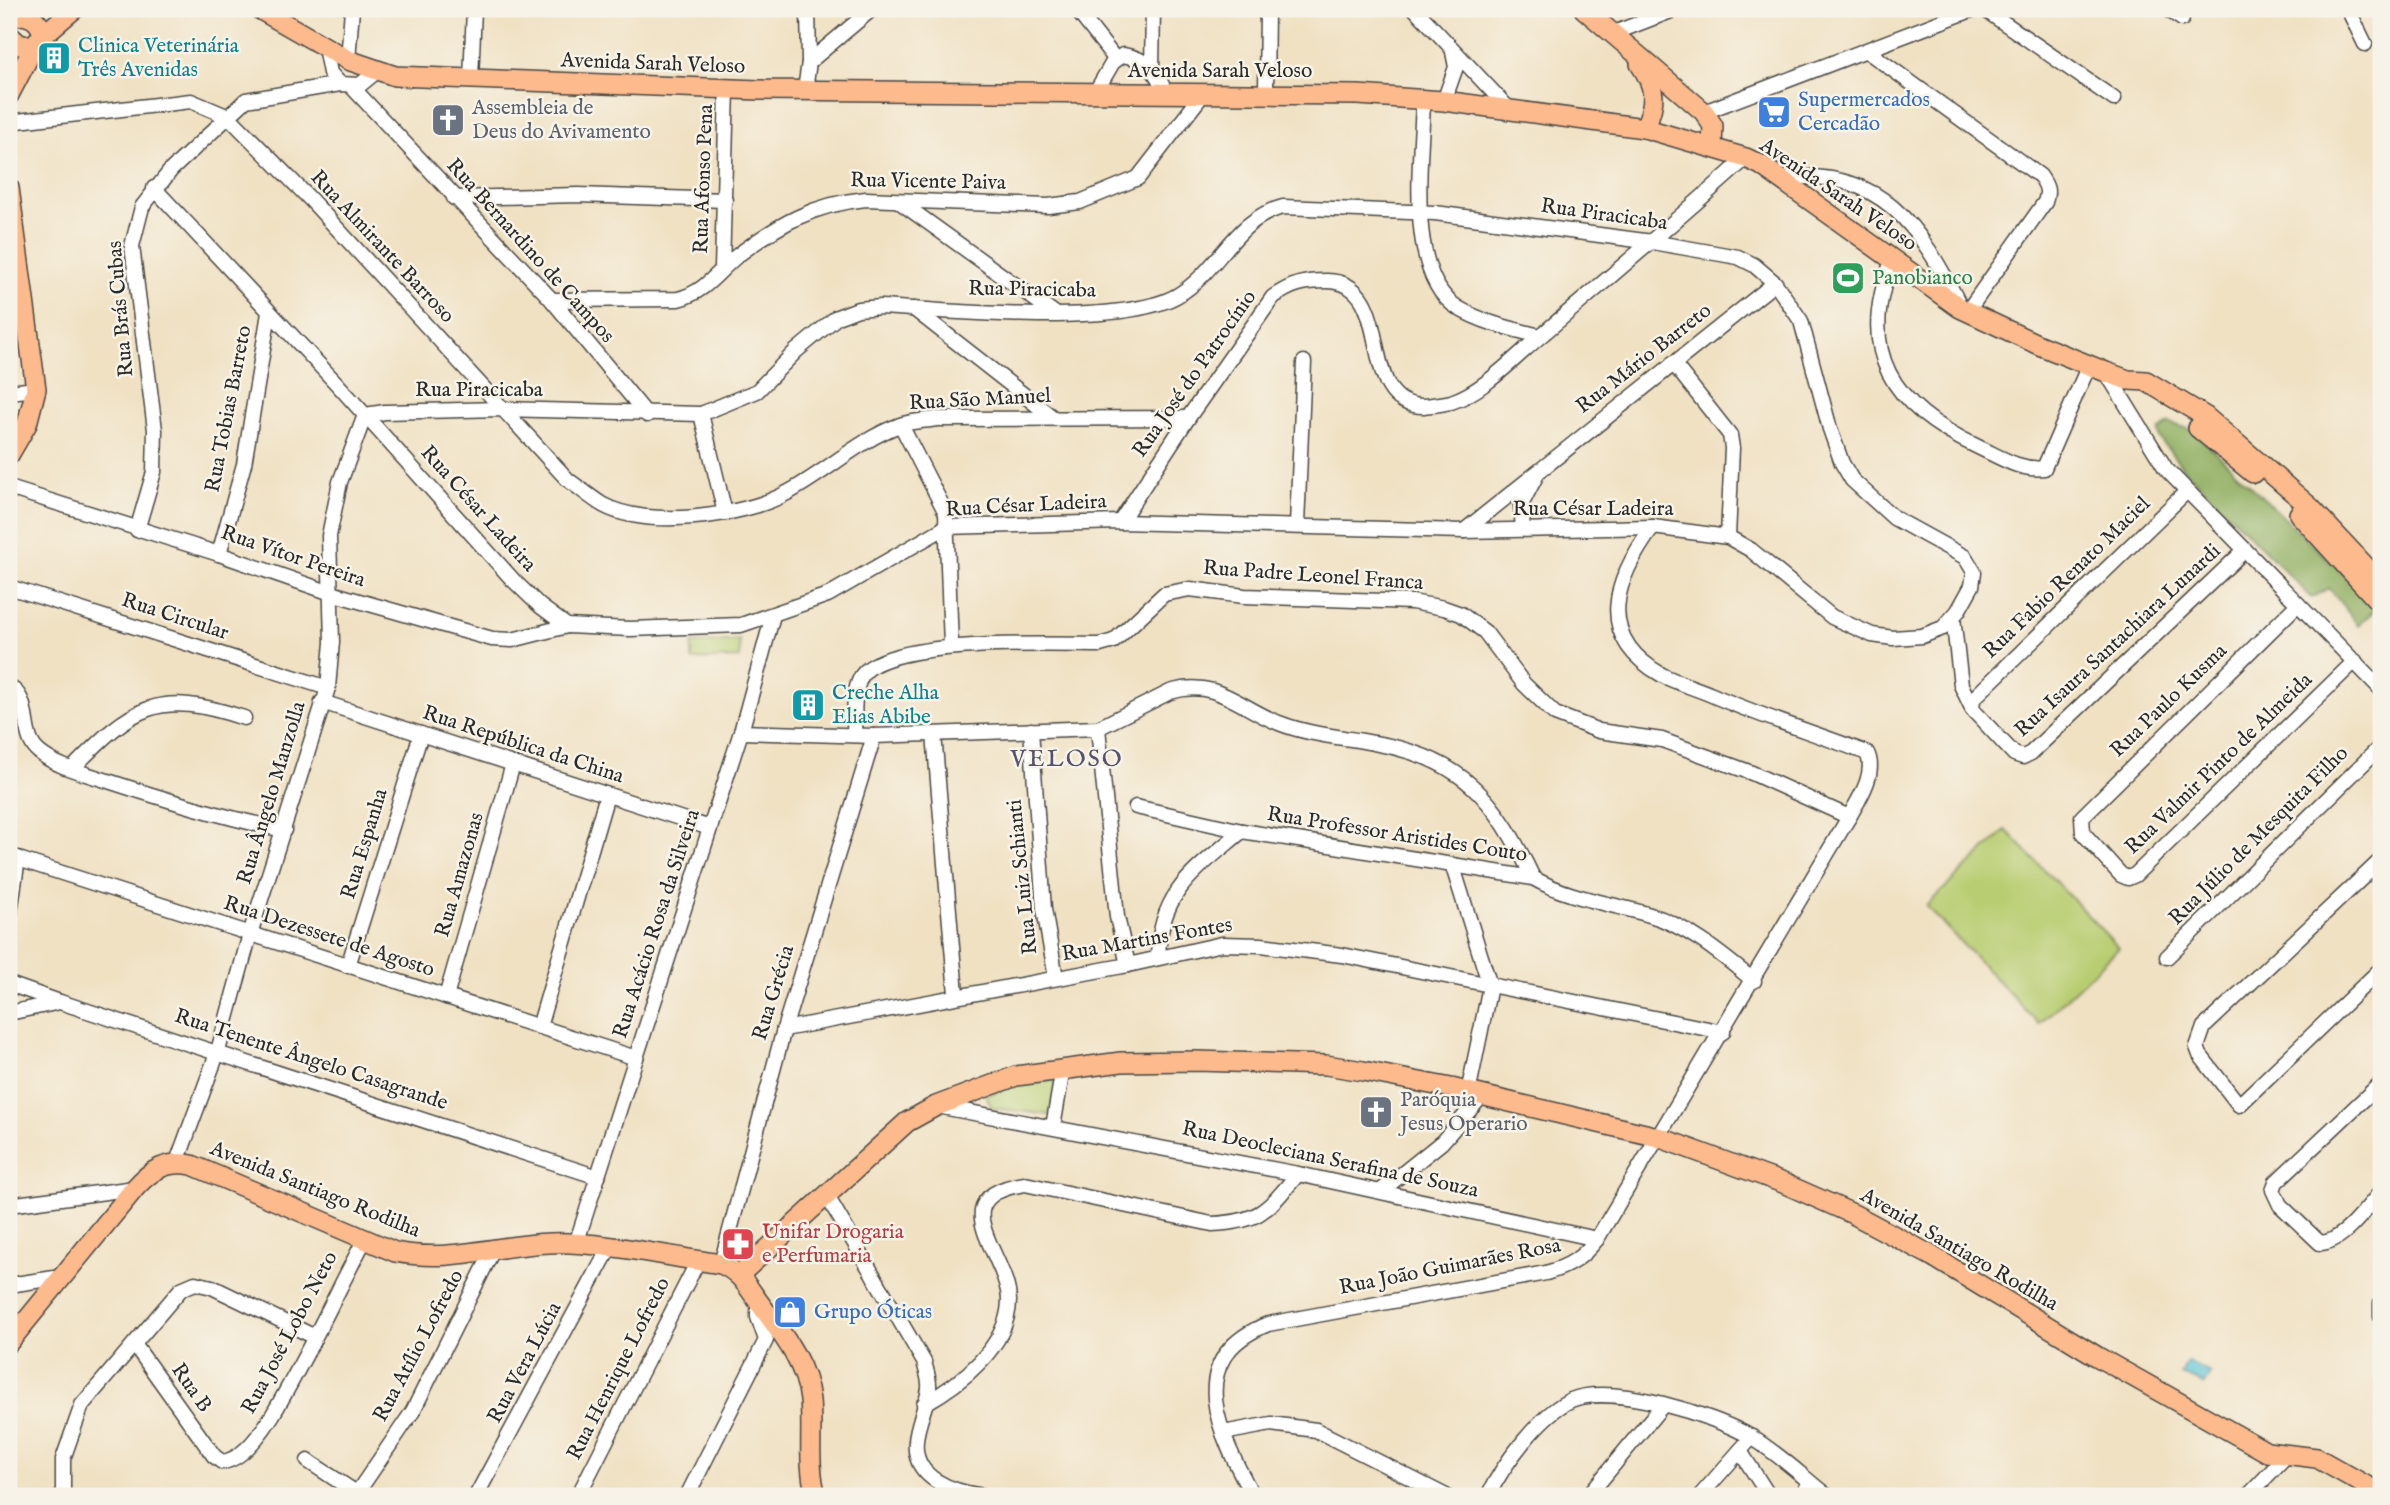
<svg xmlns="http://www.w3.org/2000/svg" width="2390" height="1505" font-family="'IM FELL English',serif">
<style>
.green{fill:#b8cd71;stroke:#727c4e;stroke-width:2}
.forest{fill:#92b063;stroke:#5e6e47;stroke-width:2}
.water{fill:#5cc5d8;stroke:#447882;stroke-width:2}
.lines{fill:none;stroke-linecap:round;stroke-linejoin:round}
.minor-casing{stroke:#494642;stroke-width:17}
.major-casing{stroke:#494642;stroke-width:22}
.minor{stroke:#fff;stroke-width:14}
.major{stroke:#fcba8d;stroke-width:19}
.labels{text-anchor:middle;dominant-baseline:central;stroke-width:5;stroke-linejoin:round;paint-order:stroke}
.culture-label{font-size:21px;fill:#0d838f;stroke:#f7f3e8;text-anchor:start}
.street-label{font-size:21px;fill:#2b2b2b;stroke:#f7f3e8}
.shop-label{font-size:21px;fill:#366cbe;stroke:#f7f3e8;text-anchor:start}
.worship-label{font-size:21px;fill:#5b616d;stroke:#f7f3e8;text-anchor:start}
.leisure-label{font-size:21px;fill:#27864d;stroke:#f7f3e8;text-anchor:start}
.health-label{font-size:21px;fill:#be3a42;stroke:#f7f3e8;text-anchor:start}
.quarter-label{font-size:24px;letter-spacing:2px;fill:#57536c;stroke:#f7f3e8}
</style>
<rect width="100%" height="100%" fill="#f7f3e8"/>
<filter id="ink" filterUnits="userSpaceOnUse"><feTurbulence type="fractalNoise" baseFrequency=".0143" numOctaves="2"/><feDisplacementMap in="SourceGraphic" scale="14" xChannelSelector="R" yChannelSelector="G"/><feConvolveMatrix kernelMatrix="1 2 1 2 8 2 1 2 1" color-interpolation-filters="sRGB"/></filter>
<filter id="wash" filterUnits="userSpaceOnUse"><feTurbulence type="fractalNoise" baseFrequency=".00686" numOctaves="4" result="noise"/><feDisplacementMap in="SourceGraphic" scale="28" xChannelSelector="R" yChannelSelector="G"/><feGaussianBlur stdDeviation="1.57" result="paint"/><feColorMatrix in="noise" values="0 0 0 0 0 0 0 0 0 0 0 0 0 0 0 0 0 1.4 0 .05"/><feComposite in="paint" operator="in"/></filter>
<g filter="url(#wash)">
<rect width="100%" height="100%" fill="#f0e1c3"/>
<!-- green -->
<g class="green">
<polygon points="739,640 740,658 692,660 692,644"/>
<polygon points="2006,830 2119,948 2039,1024 1926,906"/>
<polygon points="1057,1080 1050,1115 992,1108 986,1096 1018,1083"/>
</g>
<!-- forest -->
<polygon class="forest" points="2169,423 2192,430 2378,607 2358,625 2329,588 2312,598 2184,469 2159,438 2159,431"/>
<!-- water -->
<polygon class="water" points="2187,1362 2210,1373 2204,1385 2181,1374"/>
</g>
<g filter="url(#ink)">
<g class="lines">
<!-- minor casing -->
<g class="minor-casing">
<g id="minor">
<polyline points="1076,9 1116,60"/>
<polyline points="1415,9 1510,110"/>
<polyline points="1984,9 2114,99"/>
<polyline points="2167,9 2182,19"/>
<polyline points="2348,9 2365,44"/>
<polyline points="1614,33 1676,9"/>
<polyline points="325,47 330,73 340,84 360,85 377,71"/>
<path d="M1867,51L2040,176C2047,186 2049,191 2045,202L1967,312"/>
<polyline points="348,60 352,9"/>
<polyline points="809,62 872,9"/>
<polyline points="1152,68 1153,9"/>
<polyline points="471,79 474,9"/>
<polyline points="352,87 552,300 647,415"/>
<polyline points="805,90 809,62 808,9"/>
<path d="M1095,93L1113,62L1123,55C1148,59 1156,71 1166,93"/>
<polyline points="1266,94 1267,9"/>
<path d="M1423,99C1422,155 1404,275 1458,308C1483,323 1513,329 1540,336"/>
<polyline points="1444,101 1456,67 1453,52"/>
<polyline points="1704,112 1974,9"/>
<path d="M9,122L191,101L229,117L311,200L568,480C580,488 591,498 603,505C647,529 742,517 785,494C824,474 858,440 900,425C911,421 925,421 937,419L1188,418"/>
<path d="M1780,179C1880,165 1920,226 1960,306"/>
<path d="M154,188L338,385L513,580L540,606L567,626L630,629L741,625L828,595L946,527L1120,522L1464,531L1653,527L1728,537L1751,550L1832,617L1872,635L1893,638L1922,636L1943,628L1958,611L1972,586L1974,572L1965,557L1894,518L1852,480L1842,463L1830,429L1801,321L1775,283L1754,265L1738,257L1652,242L1435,213L1283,207C1234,219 1220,270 1178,295C1123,328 950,311 881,307L858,309L837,317L796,351L757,391L701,414L500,409L385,412L365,415L340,482L329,536L332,642L328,688L250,934L218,1051L177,1162"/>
<polyline points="454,198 578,195 725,200"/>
<polyline points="900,202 1054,313"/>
<path d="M1893,259C1855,352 1892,407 1978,447C2000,457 2020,471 2044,468L2089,365"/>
<polyline points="722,269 727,89"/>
<path d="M552,300L678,299C706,292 717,272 738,255C779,224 814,204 866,199L1048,206L1080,202L1138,178L1203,94"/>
<polyline points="914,309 1052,417"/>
<polyline points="1673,363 1730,435 1732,448 1728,537"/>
<polyline points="2106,372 2166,469 2381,689"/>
<polyline points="9,392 36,389"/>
<polyline points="701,414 725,513"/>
<polyline points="901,425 946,513 951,646"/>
<polyline points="9,488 219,554 331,593 492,639 512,640 567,626"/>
<polyline points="2186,492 1973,699 1972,709 2014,754 2023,757 2031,753 2245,550"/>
<path d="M1120,522L1188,418L1273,297C1292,284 1304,281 1327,281C1399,282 1353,406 1424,406C1432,405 1443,404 1451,402C1485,391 1517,355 1544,333C1612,275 1680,218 1746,158"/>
<polyline points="1297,525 1304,362"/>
<polyline points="1523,529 1521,505 1536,476"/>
<polyline points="137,530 154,472 155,430 132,246 142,207 171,170 246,100 340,84"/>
<polyline points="1464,531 1775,283"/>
<polyline points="219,554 244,464 269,313"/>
<polyline points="9,587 328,688"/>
<polyline points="2298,604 2082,817 2083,833 2121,875 2128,878 2135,875 2355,661"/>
<polyline points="1953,617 1961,685 1971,706"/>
<path d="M9,687C33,698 19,736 39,752C58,768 85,773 108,781C166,800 224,818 284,830"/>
<polyline points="322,702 710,828"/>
<polyline points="1098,728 1117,917 1128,965"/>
<polyline points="1031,730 1044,909 1056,978"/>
<path d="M741,732L874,736L1098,728L1170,692C1216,677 1241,709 1279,723C1309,735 1343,737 1374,743C1463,758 1496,800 1533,878"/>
<polyline points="934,734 956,994"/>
<path d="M854,735C855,717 852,693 861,677C882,637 1057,645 1100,645L1114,641L1164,594L1190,589L1244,596L1412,602L1444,608L1461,614L1485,632L1524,684L1555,714L1599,731L1662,740L1752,773L1849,817C1859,799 1877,773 1867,753C1815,733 1762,717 1712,695C1696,688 1677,683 1662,675C1593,636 1615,579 1653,527"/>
<path d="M72,769C133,706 157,689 244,718"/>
<path d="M1136,807L1242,831L1533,878C1570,899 1610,903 1650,915C1688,926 1723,956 1754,981"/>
<polyline points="9,856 636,1058"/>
<polyline points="2381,860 2204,1027 2197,1047 2200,1055 2239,1105 2381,969"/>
<polyline points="1453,867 1490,986 1468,1093"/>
<polyline points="9,920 18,858"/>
<path d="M1158,957C1160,891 1195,871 1242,831"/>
<polyline points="2167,957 2381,746"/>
<polyline points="348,966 421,734"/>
<polyline points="9,984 60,1002"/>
<polyline points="446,997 513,764"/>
<polyline points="9,1013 60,1002 598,1177"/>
<polyline points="539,1027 607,795"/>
<polyline points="784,1029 1128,965 1222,944 1261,945 1342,955 1723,1032"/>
<path d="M2381,1083L2276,1182L2273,1190L2280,1205L2320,1243C2343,1243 2366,1208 2381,1192"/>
<polyline points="937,1106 1298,1174 1597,1239"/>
<polyline points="1053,1127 1063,1068"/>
<polyline points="1381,1191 1442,1142 1481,1097"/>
<path d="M827,1196L924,1362C926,1370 930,1380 929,1388C927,1406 917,1423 916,1441C912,1479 953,1492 983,1496"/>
<polyline points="9,1205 135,1188"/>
<polyline points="576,1244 741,732 773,615"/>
<polyline points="721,1264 784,1029 874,736"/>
<polyline points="9,1285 61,1277"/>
<polyline points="2381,1303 2381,1317"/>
<path d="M134,1344L214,1456L222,1462C243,1460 262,1432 272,1416C306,1359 334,1297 365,1239"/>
<path d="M924,1404C960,1384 1008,1347 1009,1301C1009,1256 938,1196 1025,1184L1212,1224C1261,1222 1268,1209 1298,1174"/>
<polyline points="1223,1433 1271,1424 1316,1430 1446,1496"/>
<polyline points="1740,1451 1769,1496"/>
<polyline points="308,1461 361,1496"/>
<polyline points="357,1493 413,1411 493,1250"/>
<polyline points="63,1496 63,1459 82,1405 181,1289 195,1283 212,1287 313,1336"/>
<polyline points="476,1496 609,1249"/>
<polyline points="578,1496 698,1261"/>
<polyline points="687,1496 766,1340 758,1317 758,1302"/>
<path d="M1253,1496C1220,1435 1180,1359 1268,1324L1546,1273C1570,1266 1582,1258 1597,1239L1849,817"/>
<path d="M1488,1496C1502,1466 1540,1414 1571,1400C1612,1383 1714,1415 1751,1437C1778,1453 1803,1477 1827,1496"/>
<polyline points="1588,1496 1662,1406"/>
<polyline points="1700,1496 1752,1437"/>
<polyline points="1801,1496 1810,1483"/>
<polyline points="2248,1496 2287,1455"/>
</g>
</g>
<!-- major casing -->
<g class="major-casing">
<g id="major">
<polyline points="259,9 348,60 395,76 759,90 1358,95 1444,101 1644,128 1746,158 1761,165 1960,308 2039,345 2106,372 2128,380 2146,381 2206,417 2310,507 2381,583"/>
<polyline points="1584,9 1704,112 1713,126 1712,146"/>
<path d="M9,20C34,0 64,50 20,45L9,35"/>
<polyline points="41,37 74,9"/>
<path d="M1640,64C1656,87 1657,103 1644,128"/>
<polyline points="9,95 37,41"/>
<polyline points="9,188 36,389 27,424 9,455"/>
<polyline points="2198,428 2253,473"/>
<polyline points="2299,514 2381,604"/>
<polyline points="739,1275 907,1122 936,1106 1016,1076 1121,1062 1197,1061 1326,1065 1363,1071 1451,1088 1658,1137 1783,1183 1853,1214 1932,1256 2098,1357 2267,1452 2317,1458 2381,1494"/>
<path d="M9,1342L135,1188C151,1170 167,1160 192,1165L395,1252C453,1263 494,1245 550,1243C601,1241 669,1257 721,1264C742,1273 748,1288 761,1305C782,1334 806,1363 810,1400C813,1432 807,1464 816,1496"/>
</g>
</g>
<!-- minor -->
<use href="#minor" class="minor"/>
<!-- major -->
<use href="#major" class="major"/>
</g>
</g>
<!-- icons -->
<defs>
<g id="building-square" transform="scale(1.75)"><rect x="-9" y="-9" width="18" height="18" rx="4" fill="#0f9aa8" stroke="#f7f3e8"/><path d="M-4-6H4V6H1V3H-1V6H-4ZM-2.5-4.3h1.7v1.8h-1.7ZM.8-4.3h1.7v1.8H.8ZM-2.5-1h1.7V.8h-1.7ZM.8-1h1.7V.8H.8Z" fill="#fff"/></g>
<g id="supermarket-square" transform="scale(1.75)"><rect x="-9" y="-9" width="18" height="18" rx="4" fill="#3f7fe0" stroke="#f7f3e8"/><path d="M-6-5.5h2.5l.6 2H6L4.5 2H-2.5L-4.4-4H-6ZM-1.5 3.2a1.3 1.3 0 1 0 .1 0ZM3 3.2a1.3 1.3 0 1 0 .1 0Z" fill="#fff"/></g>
<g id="church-square" transform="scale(1.75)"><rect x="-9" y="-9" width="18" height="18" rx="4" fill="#6b7280" stroke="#f7f3e8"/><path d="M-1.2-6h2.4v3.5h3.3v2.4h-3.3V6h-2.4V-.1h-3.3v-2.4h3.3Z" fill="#fff"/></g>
<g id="stadium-square" transform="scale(1.75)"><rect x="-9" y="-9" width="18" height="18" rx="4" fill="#2e9e5b" stroke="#f7f3e8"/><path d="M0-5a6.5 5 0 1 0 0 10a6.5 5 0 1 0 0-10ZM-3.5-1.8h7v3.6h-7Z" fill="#fff"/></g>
<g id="pharmacy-square" transform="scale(1.75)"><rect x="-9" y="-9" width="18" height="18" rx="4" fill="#e0444e" stroke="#f7f3e8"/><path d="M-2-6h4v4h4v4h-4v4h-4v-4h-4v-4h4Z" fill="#fff"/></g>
<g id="shop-square" transform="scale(1.75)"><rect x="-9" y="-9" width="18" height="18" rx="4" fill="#3f7fe0" stroke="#f7f3e8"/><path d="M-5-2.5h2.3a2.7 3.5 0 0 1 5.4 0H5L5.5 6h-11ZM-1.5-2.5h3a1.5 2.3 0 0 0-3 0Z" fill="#fff"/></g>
</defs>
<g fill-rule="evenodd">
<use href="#building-square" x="54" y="58"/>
<use href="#supermarket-square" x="1774" y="112"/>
<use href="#church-square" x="448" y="120"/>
<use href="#stadium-square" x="1848" y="278"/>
<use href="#building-square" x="808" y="705"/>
<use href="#church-square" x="1376" y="1112"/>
<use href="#pharmacy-square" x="738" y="1244"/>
<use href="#shop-square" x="790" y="1312"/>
</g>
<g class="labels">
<!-- culture labels -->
<g class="culture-label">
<text x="78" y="46">Clinica Veterinária<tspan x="78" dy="24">Três Avenidas</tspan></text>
<text x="832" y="693">Creche Alha<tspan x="832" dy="24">Elias Abibe</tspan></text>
</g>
<!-- street labels -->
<g class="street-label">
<text transform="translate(653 64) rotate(2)">Avenida Sarah Veloso</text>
<text x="1220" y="71">Avenida Sarah Veloso</text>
<text transform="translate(704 179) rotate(-88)">Rua Afonso Pena</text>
<text transform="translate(928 182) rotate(1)">Rua Vicente Paiva</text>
<text transform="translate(1838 195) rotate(34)">Avenida Sarah Veloso</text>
<text transform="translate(1604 215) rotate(8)">Rua Piracicaba</text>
<text transform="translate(382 247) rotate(47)">Rua Almirante Barroso</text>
<text transform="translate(530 251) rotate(48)">Rua Bernardino de Campos</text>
<text transform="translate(1032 290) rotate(1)">Rua Piracicaba</text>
<text transform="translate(121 309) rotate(-95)">Rua Brás Cubas</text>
<text transform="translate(1644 359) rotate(-38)">Rua Mário Barreto</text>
<text transform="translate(1195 374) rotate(-55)">Rua José do Patrocínio</text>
<text x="479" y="390">Rua Piracicaba</text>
<text transform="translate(980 400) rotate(-3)">Rua São Manuel</text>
<text transform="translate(229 409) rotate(-79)">Rua Tobias Barreto</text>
<text transform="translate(1026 506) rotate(-3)">Rua César Ladeira</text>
<text transform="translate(478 509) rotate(48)">Rua César Ladeira</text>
<text x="1593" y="509">Rua César Ladeira</text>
<text transform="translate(293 557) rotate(19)">Rua Vítor Pereira</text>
<text transform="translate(1313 576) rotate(4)">Rua Padre Leonel Franca</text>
<text transform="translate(2067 578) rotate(-44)">Rua Fabio Renato Maciel</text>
<text transform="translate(175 617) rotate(18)">Rua Circular</text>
<text transform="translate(2118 641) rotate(-43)">Rua Isaura Santachiara Lunardi</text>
<text transform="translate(2169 701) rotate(-44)">Rua Paulo Kusma</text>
<text transform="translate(523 745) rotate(18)">Rua República da China</text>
<text transform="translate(2219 764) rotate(-44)">Rua Valmir Pinto de Almeida</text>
<text transform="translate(272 793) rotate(-73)">Rua Ângelo Manzolla</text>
<text transform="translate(1397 835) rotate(9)">Rua Professor Aristides Couto</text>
<text transform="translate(2259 836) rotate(-45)">Rua Júlio de Mesquita Filho</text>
<text transform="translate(365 844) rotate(-73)">Rua Espanha</text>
<text transform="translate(460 875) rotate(-74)">Rua Amazonas</text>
<text transform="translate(1023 877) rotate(-96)">Rua Luiz Schianti</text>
<text transform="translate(657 924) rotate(-72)">Rua Acácio Rosa da Silveira</text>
<text transform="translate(329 937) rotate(18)">Rua Dezessete de Agosto</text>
<text transform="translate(1147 940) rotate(-10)">Rua Martins Fontes</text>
<text transform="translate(774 993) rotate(-73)">Rua Grécia</text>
<text transform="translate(311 1060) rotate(18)">Rua Tenente Ângelo Casagrande</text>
<text transform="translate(1330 1160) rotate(12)">Rua Deocleciana Serafina de Souza</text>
<text transform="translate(315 1190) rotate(22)">Avenida Santiago Rodilha</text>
<text transform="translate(1959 1250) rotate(30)">Avenida Santiago Rodilha</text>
<text transform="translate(1450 1267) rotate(-11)">Rua João Guimarães Rosa</text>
<text transform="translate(290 1333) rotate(-62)">Rua José Lobo Neto</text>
<text transform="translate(419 1346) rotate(-62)">Rua Atílio Lofredo</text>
<text transform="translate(525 1363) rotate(-62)">Rua Vera Lúcia</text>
<text transform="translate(619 1369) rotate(-63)">Rua Henrique Lofredo</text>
<text transform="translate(191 1388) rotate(55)">Rua B</text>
</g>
<!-- shop labels -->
<g class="shop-label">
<text x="1798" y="100">Supermercados<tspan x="1798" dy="24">Cercadão</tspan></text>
<text x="814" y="1312">Grupo Óticas</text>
</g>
<!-- worship labels -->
<g class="worship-label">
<text x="472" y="108">Assembleia de<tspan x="472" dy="24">Deus do Avivamento</tspan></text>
<text x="1400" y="1100">Paróquia<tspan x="1400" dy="24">Jesus Operario</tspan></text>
</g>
<!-- leisure labels -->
<g class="leisure-label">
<text x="1872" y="278">Panobianco</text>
</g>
<!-- health labels -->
<g class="health-label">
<text x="762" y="1232">Unifar Drogaria<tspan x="762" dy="24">e Perfumaria</tspan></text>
</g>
<!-- quarter labels -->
<g class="quarter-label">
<text x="1067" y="759">VELOSO</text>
</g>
</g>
<!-- margin -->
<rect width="2390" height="1505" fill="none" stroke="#f7f3e8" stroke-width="35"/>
</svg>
